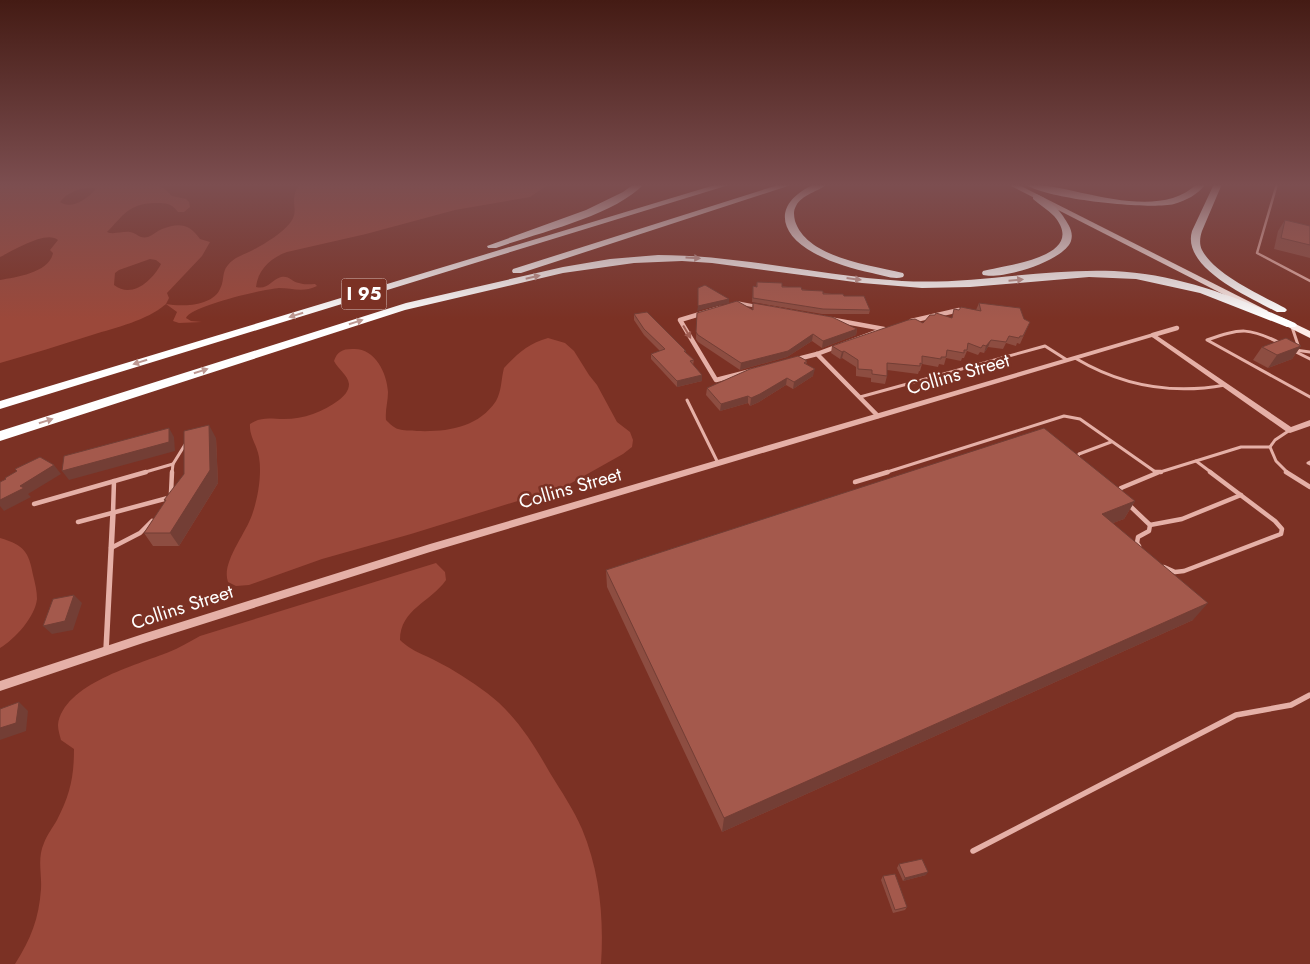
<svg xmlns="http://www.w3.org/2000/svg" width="1310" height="964" font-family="Jost,sans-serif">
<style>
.green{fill:#9b483a;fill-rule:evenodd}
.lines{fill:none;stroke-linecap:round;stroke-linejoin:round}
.service-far3{stroke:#e5b0a7;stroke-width:2.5}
.service-far2{stroke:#e5b0a7;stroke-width:3}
.service-far1{stroke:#e5b0a7;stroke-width:4.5}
.service{stroke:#e5b0a7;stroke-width:5.5}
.minor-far2{stroke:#e5b0a7;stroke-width:3}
.minor-far1{stroke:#e5b0a7;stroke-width:4.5}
.minor{stroke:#e5b0a7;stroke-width:5.5}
.tertiary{fill:#e5b0a7;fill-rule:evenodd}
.primary{fill:#fcece8;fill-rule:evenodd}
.motorway{fill:#fff;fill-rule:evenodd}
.wall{fill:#8d4d41}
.shaded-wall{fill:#733e35}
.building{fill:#a4594c;stroke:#733e35}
.oneway{fill:#bd9892}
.oneway2{fill:#a05d52}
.labels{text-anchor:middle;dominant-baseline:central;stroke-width:5;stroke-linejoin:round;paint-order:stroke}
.shield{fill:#7b3124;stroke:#d7c1bd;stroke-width:1}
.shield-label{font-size:18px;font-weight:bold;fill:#fff}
.street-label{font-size:19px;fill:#fff;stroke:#7b3124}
</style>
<rect width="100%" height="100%" fill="#7b3124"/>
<!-- green -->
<g class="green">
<path d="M0,184H155L165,189L172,196L186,199L189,202L190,207L184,212H178C171,203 167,203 155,203C128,204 124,215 107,232C113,235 122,231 130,232C137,233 139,239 148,237C153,235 157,231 162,229C179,222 190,224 200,239L210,242L202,256L167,293L169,298L166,304C182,307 210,306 219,291C227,278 218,270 236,258C241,255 248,253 253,250C266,243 281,234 290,223C301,209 287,201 300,184H549L530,197L455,210L366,234L287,252C270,258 258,270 256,287C268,290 271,280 281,277C289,275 292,282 299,283C304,285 310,284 315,284L317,286C303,293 292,288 279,288C264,289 191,306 186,318L191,321L202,322L179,323L173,321L177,312L166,304C146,321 117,327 92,335C61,345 31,354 0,363V280C16,277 49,273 53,253L50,250L58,240C46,230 13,251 0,257ZM94,188L95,190C87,199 71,210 60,202C68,192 81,187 94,188ZM150,259L156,260L161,264C152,281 132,299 114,285L115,273L119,270Z"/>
<path d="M548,338L565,343L574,351L589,375L597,385L617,422L630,432L633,440L632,447L623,454L566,486L411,534L322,559L249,585L236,586L228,582C221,563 245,535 252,515C258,498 262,474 259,457C257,445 249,436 250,424C262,416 271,419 284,419C304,419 323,412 339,400C344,396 349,391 349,384C348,375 338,369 334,361C337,352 342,349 352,349C374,347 387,372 388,392C388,402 385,410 386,420C389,423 394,428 398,429C403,431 411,430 417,431C447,432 478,428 496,401C502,390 501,379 504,368C517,354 529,343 548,338Z"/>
<path d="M0,538C24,545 29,552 33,575C35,583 37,591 37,599C35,617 15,639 0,648Z"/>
<path d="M436,563L445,572L446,580C431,602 400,609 400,640C413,652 421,653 436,661C454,670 471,681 487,693C515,714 533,743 550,773C561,791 574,810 582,829C600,872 604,919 601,964H15C31,939 39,918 41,889C42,873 37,859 44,843C47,835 53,827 57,820C70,795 74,777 74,749L61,740C60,736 58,730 58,725C63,684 137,665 169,652C179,648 189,642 200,636Z"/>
</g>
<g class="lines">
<!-- service-far3 -->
<polyline class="service-far3" points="1277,184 1257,253 1310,281"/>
<!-- service-far2 -->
<g class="service-far2">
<polyline points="1292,327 1298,345 1295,347"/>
<path d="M1282,344C1249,327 1241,328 1207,340L1310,397"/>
<polyline points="1295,350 1310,352"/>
<polyline points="1294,351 1310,359"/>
<path d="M1075,358C1122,386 1171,395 1225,385"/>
<polyline points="860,397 1045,346 1067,360"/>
<polyline points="687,400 718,463"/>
<polyline points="1077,459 1079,454 1111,442"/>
<polyline points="1196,461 1212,473"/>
<polyline points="1310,462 1308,463 1310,464"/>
<polyline points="173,464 186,443"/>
<polyline points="142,473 173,464 172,473"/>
<polyline points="884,473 1064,416 1080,419 1157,473"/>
<polyline points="1157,473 1241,447 1270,447"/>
<polyline points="1288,473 1276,461 1270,447 1275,440 1290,430"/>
</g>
<!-- service-far1 -->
<g class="service-far1">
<polyline points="1155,472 1161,472"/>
<polyline points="1286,472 1310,487"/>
<polyline points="855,482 888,472"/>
<polyline points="171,493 172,472"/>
<polyline points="1118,493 1121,488 1157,473"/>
<polyline points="34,504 146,472"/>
<polyline points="1129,505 1150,525 1149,531 1138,537 1137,543 1139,546"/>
<polyline points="113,513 114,481"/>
<polyline points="78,522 168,498"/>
<polyline points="1150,525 1182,519 1241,495"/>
<polyline points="111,548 140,533 152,521"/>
<polyline points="1164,567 1175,572 1184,571 1281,534 1282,529 1275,521 1210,472"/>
</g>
<!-- service -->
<polyline class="service" points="973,851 1236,715 1291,705 1310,695"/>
<!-- minor-far2 -->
<polyline class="minor-far2" points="716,310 739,303 776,310"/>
<!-- minor-far1 -->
<g class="minor-far1">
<polyline points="720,308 680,320 716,380 817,354 884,329 769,308"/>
<polyline points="911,321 959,310"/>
<polyline points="1153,335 1177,328"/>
<polyline points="817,354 878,416"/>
</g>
<!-- minor -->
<polyline class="minor" points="106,650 113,513"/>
<!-- tertiary -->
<polygon class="tertiary" points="1153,333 1291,427 1310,420 1310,426 1290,433 1287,432 1152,337 430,552 143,643 0,691 0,681 143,634 430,544"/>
<!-- primary -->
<g class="primary">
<polygon points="1007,184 1017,184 1268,311 1263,314 1260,313"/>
<polygon points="1281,317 1310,331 1310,338 1278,322 1278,318"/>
</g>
<!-- motorway -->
<g class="motorway">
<path d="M634,184H644C614,216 537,233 496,248H488L487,246L586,210L623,192Z"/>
<polygon points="718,184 732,184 0,409 0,401"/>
<polygon points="781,184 794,184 521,273 513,273 512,271 513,269"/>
<path d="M815,184H827C818,192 802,194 796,206C793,211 794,216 795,221C807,258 870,265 903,273L904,275L903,277C894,280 882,275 872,273C853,269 832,263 814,253C776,232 774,202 815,184Z"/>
<path d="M1025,184C1075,184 1154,224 1197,184H1206C1197,195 1187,200 1174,204C1148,210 1045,199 1025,184Z"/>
<path d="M1214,184H1222L1202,231C1200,237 1199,244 1202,250C1215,275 1261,295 1285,308L1287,310L1285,312H1277C1251,298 1181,268 1192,231Z"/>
<path d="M1036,194C1045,197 1058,208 1063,216C1068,224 1074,231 1071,241C1064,261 1002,280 983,275L982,273L983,271C1006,265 1089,257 1054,216C1048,210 1039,204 1033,199V195Z"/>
<path d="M658,255C740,255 820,276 902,281C973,285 1043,268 1114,271C1178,274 1237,297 1295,323L1297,325L1295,327H1287L1200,293L1136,279L1089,277L970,287L922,288L862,283L712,263L682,261L634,263L563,273L405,310L0,441V431L406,303L563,267L610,259Z"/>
</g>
</g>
<!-- wall -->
<g class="wall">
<polygon points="1285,220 1310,226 1310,258 1274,249 1278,231"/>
<polygon points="757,282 844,296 870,310 869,314 822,314 752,302 753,286 756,287"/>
<polygon points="753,303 857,329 856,335 822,348 812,341 787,357 740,370 698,342 696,339 697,313 752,309"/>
<polygon points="979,303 1024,319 1030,322 1020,344 1017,343 1016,346 1006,343 1003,349 988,347 984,353 980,352 978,355 967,351 964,358 962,358 961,361 946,358 944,365 939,364 938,367 922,364 920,371 919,371 918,374 887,370 887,376 885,384 871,382 871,378 856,376 856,367 842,358 840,359 831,353 832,346 923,323 951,318 959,310 976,310"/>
<polygon points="634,314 686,351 686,353 694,360 693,365 702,375 702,381 677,387 651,359 651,354 660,351 644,335 634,320"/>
<polygon points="1301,346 1292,359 1268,368 1253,360 1262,347"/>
<polygon points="807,361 806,365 813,376 793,389 786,385 759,402 750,406 748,403 720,411 706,395 707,388"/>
<polygon points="216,438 218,483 179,546 153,546 144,533 165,502 164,500"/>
<polygon points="1135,501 1124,519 1113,523 1193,620 722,832 607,587 606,570"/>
<polygon points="899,864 926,875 903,881 897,868"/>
<polygon points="883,876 907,907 905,910 893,913 881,880"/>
</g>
<!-- shaded-wall -->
<g class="shaded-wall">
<polygon points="729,299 729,303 697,311 698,306"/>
<polygon points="857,329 856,335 822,348 823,341"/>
<polygon points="813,334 812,341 787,357 740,370 741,363"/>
<polygon points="991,340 988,347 984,353 986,346"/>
<polygon points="1301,346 1292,359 1268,368 1277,355"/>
<polygon points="844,351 842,358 840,359 842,352"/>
<polygon points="815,369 813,376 793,389 794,382"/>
<polygon points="702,375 702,381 677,387 677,381"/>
<polygon points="787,378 786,385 759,402 750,406 751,398"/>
<polygon points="748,396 748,403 720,411 721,404"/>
<polygon points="209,425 216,438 218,483 179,546 170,533"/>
<polygon points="169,428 174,437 175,451 69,480 62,471"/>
<polygon points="54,465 61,474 28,494 31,497 4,511 0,506 0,500 20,486"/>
<polygon points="1135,501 1124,519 1091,531 1102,514"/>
<polygon points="74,595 82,603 73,630 52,634 43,626"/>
<polygon points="1208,603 1193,620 722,832 724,818"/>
<polygon points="19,702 28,711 26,731 0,740 0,728"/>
<polygon points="928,872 926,875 903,881 905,878"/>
</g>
<!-- building -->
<g class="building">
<polygon points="1285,220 1310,226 1310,245 1281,238"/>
<polygon points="757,282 782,283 782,287 801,287 802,290 823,291 823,294 843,294 844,296 864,296 870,310 823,309 753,298 753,286 757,287"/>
<polygon points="705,285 729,299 698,306 698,288"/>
<polygon points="737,301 753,310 753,303 832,317 857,329 823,341 813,334 788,351 741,363 698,335 696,332 697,313"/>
<polygon points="979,303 1020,308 1024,319 1030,322 1023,336 1020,336 1019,338 1009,336 1006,342 991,340 986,346 983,345 981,348 968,343 967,350 964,350 964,353 947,350 946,357 941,357 941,359 922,356 922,364 920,363 920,366 887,363 887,376 872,374 872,370 858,369 858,360 844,351 842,352 832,346 908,320 915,319 923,323 930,315 935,315 936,313 952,318 954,309 959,310 961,307 981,311"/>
<polygon points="647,312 686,351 684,351 694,360 690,361 702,375 677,381 651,354 665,349 644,329 634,314"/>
<polygon points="1286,338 1301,346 1277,355 1262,347"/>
<polygon points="798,356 807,361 804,363 815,369 794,382 787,378 760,394 751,398 748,396 721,404 707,388 750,369"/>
<polygon points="209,425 210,470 170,533 144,533 166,500 164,500 184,474 184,431"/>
<polygon points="169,428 169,442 62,471 64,456"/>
<polygon points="1044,428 1135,501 1102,514 1208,603 724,818 606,570"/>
<polygon points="40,457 54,465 20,486 24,488 0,500 0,482 6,479 5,478 17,471 15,469"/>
<polygon points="74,595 65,621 43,626 53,599"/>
<polygon points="19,702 16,723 0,728 0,709"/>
<polygon points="922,859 928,872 905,878 899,864"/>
<polygon points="895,874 907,907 895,910 883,876"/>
</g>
<!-- one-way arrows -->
<defs><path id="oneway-solid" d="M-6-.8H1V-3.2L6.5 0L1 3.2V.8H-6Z" transform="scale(1.25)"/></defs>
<g class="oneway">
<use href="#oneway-solid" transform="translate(693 258) rotate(3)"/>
<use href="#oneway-solid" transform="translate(533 277) rotate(-13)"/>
<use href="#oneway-solid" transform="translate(854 279) rotate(7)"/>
<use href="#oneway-solid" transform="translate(1016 280) rotate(-5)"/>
<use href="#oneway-solid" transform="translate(296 315) rotate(163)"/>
<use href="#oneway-solid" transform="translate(356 322) rotate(-18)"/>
<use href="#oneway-solid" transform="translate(140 362) rotate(163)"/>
<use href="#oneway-solid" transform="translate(201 371) rotate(-18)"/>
<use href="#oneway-solid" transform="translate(46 421) rotate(-18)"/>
</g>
<use class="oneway2" href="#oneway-solid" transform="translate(687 332) rotate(59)"/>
<!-- sky -->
<linearGradient id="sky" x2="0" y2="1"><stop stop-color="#441b14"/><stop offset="0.58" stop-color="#7c4e50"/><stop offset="1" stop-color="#7c4e50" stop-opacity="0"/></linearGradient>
<rect width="1310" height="319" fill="url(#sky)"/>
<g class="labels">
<!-- shield labels -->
<rect class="shield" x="341.5" y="278.5" width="45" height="31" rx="4"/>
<g class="shield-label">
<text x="364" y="294">I 95</text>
</g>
<!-- street labels -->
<g class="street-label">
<text transform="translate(958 374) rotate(-16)">Collins Street</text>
<text transform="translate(570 488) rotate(-16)">Collins Street</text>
<text transform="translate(182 607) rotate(-18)">Collins Street</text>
</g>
</g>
</svg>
